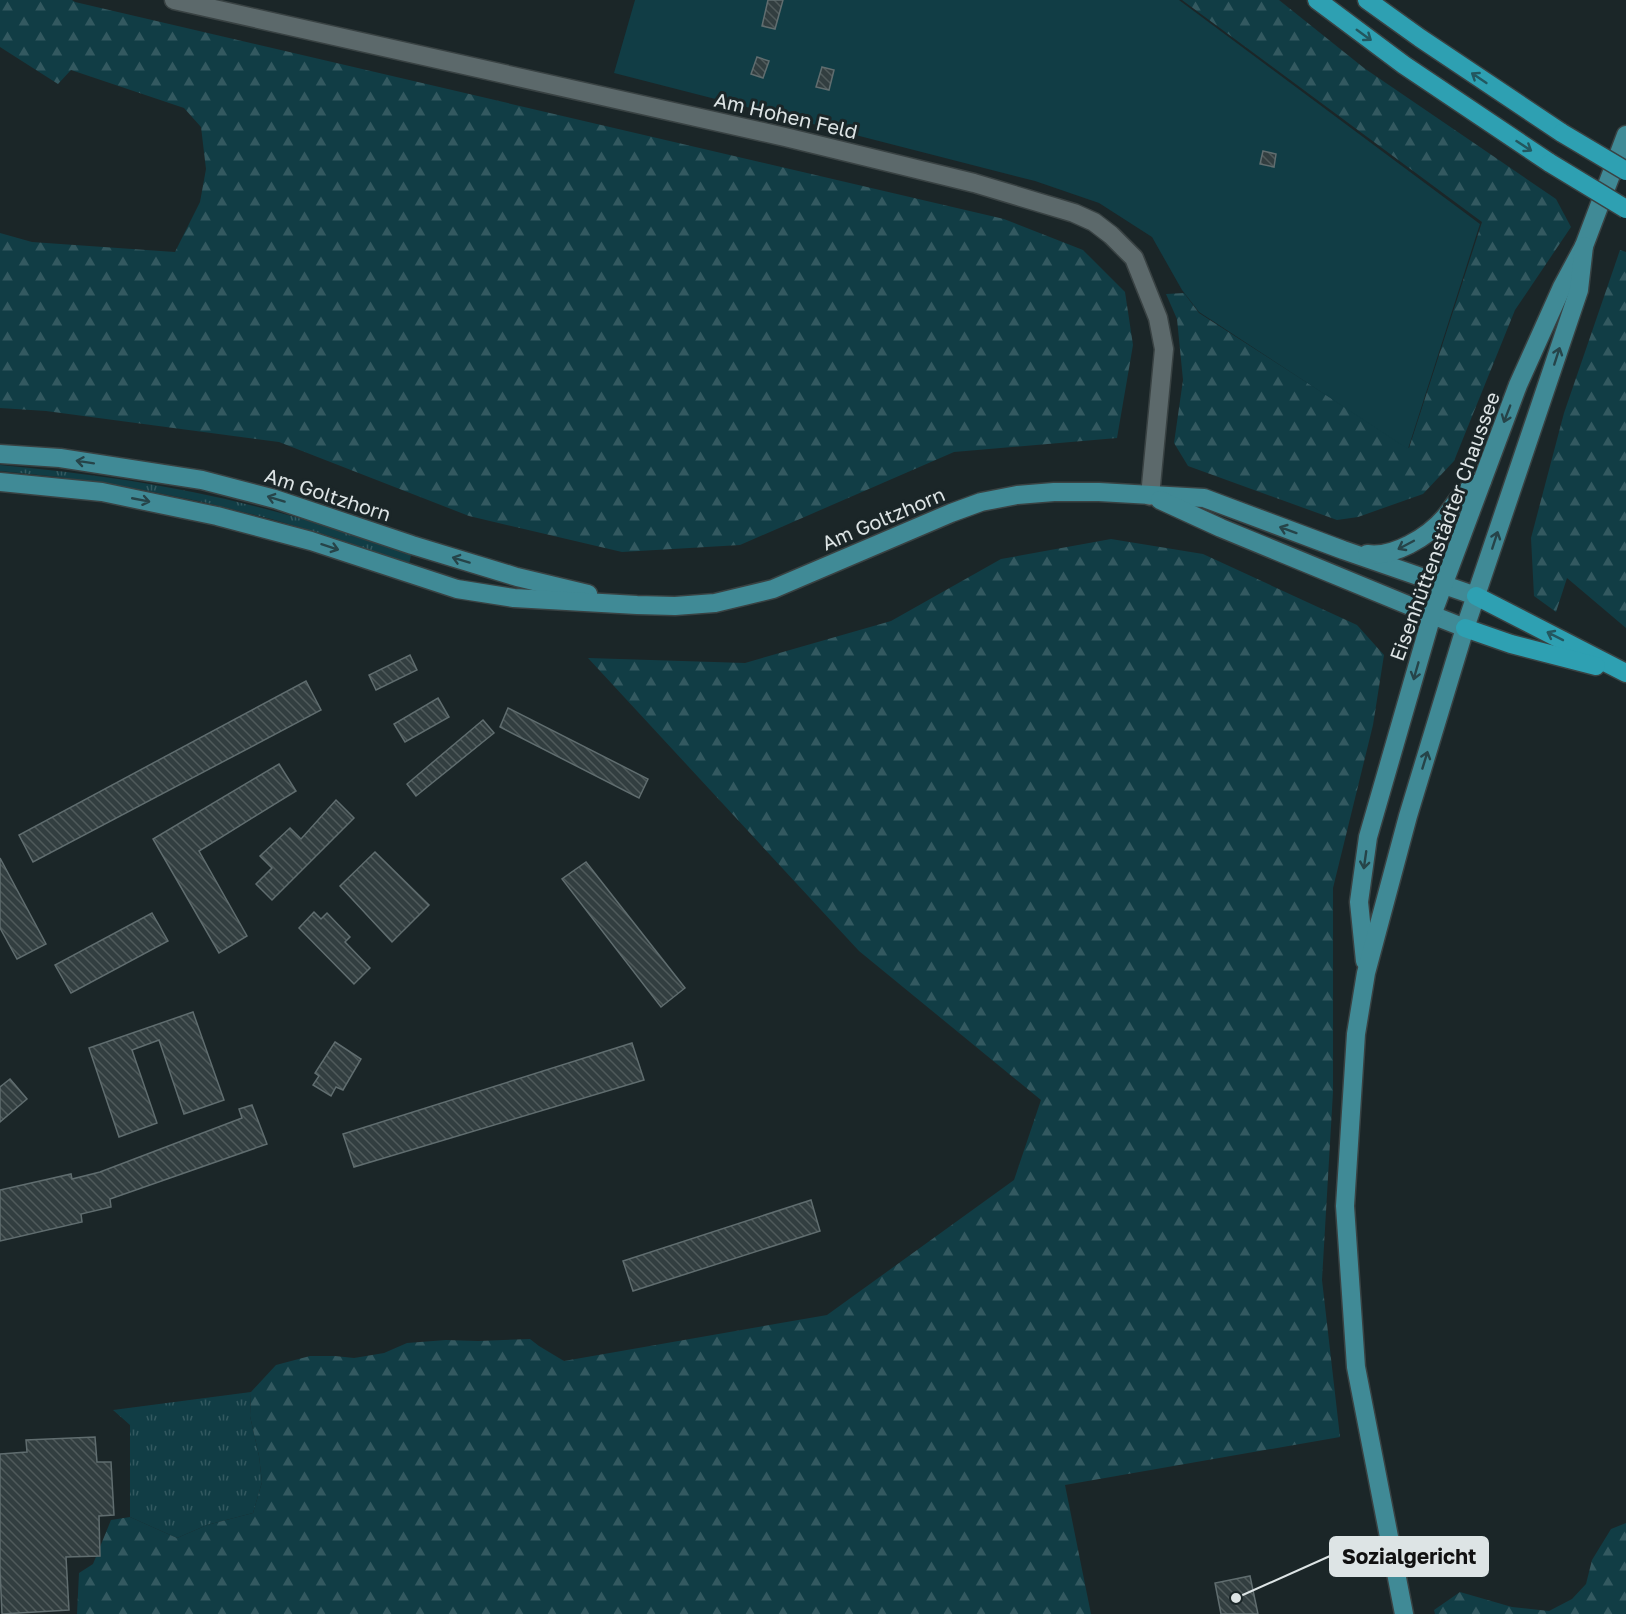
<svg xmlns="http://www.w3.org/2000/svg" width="1626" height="1614" font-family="'Golos Text',sans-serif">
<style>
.grass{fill:url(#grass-tufts)}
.forest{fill:url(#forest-firs)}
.garden{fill:#113d45}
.building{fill:url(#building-back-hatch);stroke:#606d6f;stroke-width:1.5}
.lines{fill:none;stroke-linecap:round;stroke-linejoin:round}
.street-casing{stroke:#394243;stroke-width:21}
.primary-casing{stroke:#394243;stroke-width:21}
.highway-casing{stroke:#394243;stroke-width:21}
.street{stroke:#5c696b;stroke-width:18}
.primary{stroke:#408a96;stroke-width:18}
.highway{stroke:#2ea0b2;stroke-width:18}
.highway-bridge-casing{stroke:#394243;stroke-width:21;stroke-linecap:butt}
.highway-bridge{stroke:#2ea0b2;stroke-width:18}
.oneway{stroke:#23575f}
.oneway2{stroke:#264449}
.labels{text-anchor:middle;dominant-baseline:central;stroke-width:6;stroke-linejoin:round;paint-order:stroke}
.street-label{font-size:20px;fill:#dde4e5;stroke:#1b2628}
.leader{fill:none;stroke:#dde4e5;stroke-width:2}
.callout-dot{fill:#dde4e5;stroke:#1b2628;stroke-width:2}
.callout{fill:#dde4e5;stroke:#dde4e5;stroke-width:2}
.callout-label{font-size:21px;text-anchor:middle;font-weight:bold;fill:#111}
</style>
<defs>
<pattern id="grass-tufts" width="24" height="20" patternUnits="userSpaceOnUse" patternTransform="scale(1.5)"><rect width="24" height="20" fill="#113d45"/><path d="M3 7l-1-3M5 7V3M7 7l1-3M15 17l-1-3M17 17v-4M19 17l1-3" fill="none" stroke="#335960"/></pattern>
<pattern id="forest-firs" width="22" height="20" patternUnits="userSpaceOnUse" patternTransform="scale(1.5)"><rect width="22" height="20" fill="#113d45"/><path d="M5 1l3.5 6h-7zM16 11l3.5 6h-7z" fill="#335960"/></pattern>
<pattern id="building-back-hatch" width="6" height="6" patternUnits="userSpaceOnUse" patternTransform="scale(1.5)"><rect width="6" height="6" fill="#323e40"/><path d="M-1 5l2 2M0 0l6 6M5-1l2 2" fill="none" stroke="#4f5a5b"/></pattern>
</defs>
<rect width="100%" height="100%" fill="#1b2628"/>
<!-- grass -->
<g class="grass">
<path d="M0,465C87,473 173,485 258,507C310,520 360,537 411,555L409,564L333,537L271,519L203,502L138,489L59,477L0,471Z"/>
<polygon points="251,1392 250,1416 259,1456 262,1482 253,1513 207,1525 177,1538 130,1517 130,1425 113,1410"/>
</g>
<!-- forest -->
<g class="forest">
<polygon points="0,0 72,0 75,2 1004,219 1083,250 1125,292 1133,345 1117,438 954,452 740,545 622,552 469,516 279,442 46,411 0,408 0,233 32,242 175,252 200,202 206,169 201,127 184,108 71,70 58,84 0,47"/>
<polygon points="1182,0 1279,0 1364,68 1556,199 1571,227 1515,310 1454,461 1423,494 1358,517 1337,520 1188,466 1174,443 1183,380 1177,319 1166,294 1184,293 1199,313 1409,448 1482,222"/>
<polygon points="1620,250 1626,252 1626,628 1567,578 1556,612 1534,596 1531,538 1564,413"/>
<polygon points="1111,539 1203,554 1357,625 1384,655 1373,725 1333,888 1333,1092 1322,1280 1340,1437 1065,1485 1091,1614 77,1614 79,1573 93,1564 111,1520 130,1517 177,1538 207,1525 253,1513 262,1482 259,1456 250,1416 251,1392 276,1365 310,1356 335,1356 354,1358 384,1353 407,1343 446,1340 478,1341 530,1339 539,1346 564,1361 827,1315 1014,1180 1041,1100 859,951 588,658 745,663 891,621 1001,559"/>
<polygon points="1626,1523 1626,1614 1435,1614 1434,1610 1460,1592 1512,1607 1549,1611 1572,1599 1586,1584 1592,1560 1611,1529"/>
</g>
<!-- garden -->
<polygon class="garden" points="635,0 1179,0 1480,224 1408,449 1199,312 1182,290 1152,237 1099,203 1035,181 614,73"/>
<!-- building -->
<g class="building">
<polygon points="768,0 783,0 775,29 762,26"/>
<polygon points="757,57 769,61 763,78 751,74"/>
<polygon points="822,67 834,70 829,90 816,87"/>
<polygon points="1263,151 1276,154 1274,167 1260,164"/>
<polygon points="410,655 417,670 376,690 369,675"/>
<polygon points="306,681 321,710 33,862 19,835"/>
<polygon points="438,698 449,717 405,742 394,724"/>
<polygon points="508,708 648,779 639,798 500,727"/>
<polygon points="483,720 494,733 416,796 407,784"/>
<polygon points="279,764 296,791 199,851 247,936 219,953 153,839"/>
<polygon points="336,800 354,818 272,900 256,884 272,868 260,856 290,828 301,839"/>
<polygon points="375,852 429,905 392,942 340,886"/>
<polygon points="0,858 46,944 17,959 0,928"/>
<polygon points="586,862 685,988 661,1007 562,879"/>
<polygon points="314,912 321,919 327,913 350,937 345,942 370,968 354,984 299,928"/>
<polygon points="152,913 168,941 71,993 55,965"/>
<polygon points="193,1012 224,1100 184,1114 159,1040 132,1050 157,1123 119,1137 89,1048"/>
<polygon points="335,1042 361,1059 343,1090 336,1087 331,1096 313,1085 319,1076 315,1073"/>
<polygon points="632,1043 644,1080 354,1167 343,1134"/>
<polygon points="10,1079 27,1099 0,1122 0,1087"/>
<polygon points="252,1105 267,1144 110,1199 111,1207 81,1214 82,1222 0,1241 0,1190 71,1174 72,1179 100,1172 242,1118 239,1109"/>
<polygon points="811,1200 820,1231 633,1291 623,1261"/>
<polygon points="95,1437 97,1462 111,1462 114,1515 99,1516 100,1556 66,1557 69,1610 2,1614 0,1570 0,1454 27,1452 26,1440"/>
<polygon points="1250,1576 1258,1614 1221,1614 1215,1583"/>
</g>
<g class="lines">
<!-- street casing -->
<g class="street-casing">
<polyline id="street" points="174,0 785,137 974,183 1074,213 1094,222 1111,235 1134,258 1158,318 1164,349 1150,496"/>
</g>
<!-- primary casing -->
<g class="primary-casing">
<g id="primary">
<polyline points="0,454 60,458 202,480 275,499 412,545 517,577 588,594"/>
<polyline points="0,482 102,492 217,516 311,541 457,589 514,598 637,605 675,606 715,603 773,589 951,513 981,502 1017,495 1054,492 1099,492 1204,498 1343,550 1476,596"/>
<polyline points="1160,500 1221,528 1432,615 1465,628"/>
<path d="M1367,554C1393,558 1428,537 1445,517C1451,510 1456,501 1463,494C1468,489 1476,485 1482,481"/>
<polyline points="1365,961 1359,902 1368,837 1432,615 1518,385 1562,287 1584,246 1626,135"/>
<polyline points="1404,1614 1356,1367 1345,1206 1356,1034 1366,973 1408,816 1465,628 1579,290 1584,246"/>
</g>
</g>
<!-- highway casing -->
<g class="highway-casing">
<g id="highway">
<polyline points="1317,0 1404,65 1550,163"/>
<polyline points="1367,0 1420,38 1562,133"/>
<polyline points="1476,596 1626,673"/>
<polyline points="1465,628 1511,644 1596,666"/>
</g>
</g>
<!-- street -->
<use href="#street" class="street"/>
<!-- primary -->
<use href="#primary" class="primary"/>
<!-- highway -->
<use href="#highway" class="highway"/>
<!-- highway-bridge casing -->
<g class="highway-bridge-casing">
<g id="highway-bridge">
<polyline points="1562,133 1626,171"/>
<polyline points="1550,163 1626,209"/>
</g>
</g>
<!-- highway-bridge -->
<use href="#highway-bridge" class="highway-bridge"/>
</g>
<!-- one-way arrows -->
<defs><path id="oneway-shaft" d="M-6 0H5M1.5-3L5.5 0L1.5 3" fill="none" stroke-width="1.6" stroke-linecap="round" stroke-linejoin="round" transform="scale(1.5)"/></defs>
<g class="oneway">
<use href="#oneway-shaft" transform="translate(1364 35) rotate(36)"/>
<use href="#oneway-shaft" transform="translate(1479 78) rotate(-146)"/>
<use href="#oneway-shaft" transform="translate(1524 146) rotate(33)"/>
<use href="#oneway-shaft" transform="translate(1555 636) rotate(-153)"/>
</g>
<g class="oneway2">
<use href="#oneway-shaft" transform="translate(1557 356) rotate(-72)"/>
<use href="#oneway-shaft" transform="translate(1507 414) rotate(111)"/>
<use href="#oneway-shaft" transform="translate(85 462) rotate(-171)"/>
<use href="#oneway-shaft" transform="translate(276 499) rotate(-163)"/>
<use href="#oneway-shaft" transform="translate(141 500) rotate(11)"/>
<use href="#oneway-shaft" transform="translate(1288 530) rotate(-160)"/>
<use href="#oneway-shaft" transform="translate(1495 540) rotate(-72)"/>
<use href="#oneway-shaft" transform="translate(1406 545) rotate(152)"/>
<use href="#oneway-shaft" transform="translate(330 547) rotate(18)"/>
<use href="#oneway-shaft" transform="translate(461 560) rotate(-163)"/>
<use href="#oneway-shaft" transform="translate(1416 671) rotate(106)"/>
<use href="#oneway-shaft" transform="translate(1425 760) rotate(-73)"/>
<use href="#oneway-shaft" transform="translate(1365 860) rotate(98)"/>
</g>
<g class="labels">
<!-- street labels -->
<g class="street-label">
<text transform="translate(786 115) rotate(13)">Am Hohen Feld</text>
<text transform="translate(328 494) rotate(18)">Am Goltzhorn</text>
<text transform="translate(883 518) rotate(-23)">Am Goltzhorn</text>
<text transform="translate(1444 526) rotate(-70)">Eisenhüttenstädter Chaussee</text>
</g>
</g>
<!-- callouts -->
<path class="leader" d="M1236 1598L1330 1556"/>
<circle class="callout-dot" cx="1236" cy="1598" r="6"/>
<rect class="callout" x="1330" y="1537" width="158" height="39" rx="6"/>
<g class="callout-label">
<text x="1409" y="1564">Sozialgericht</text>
</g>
</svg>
